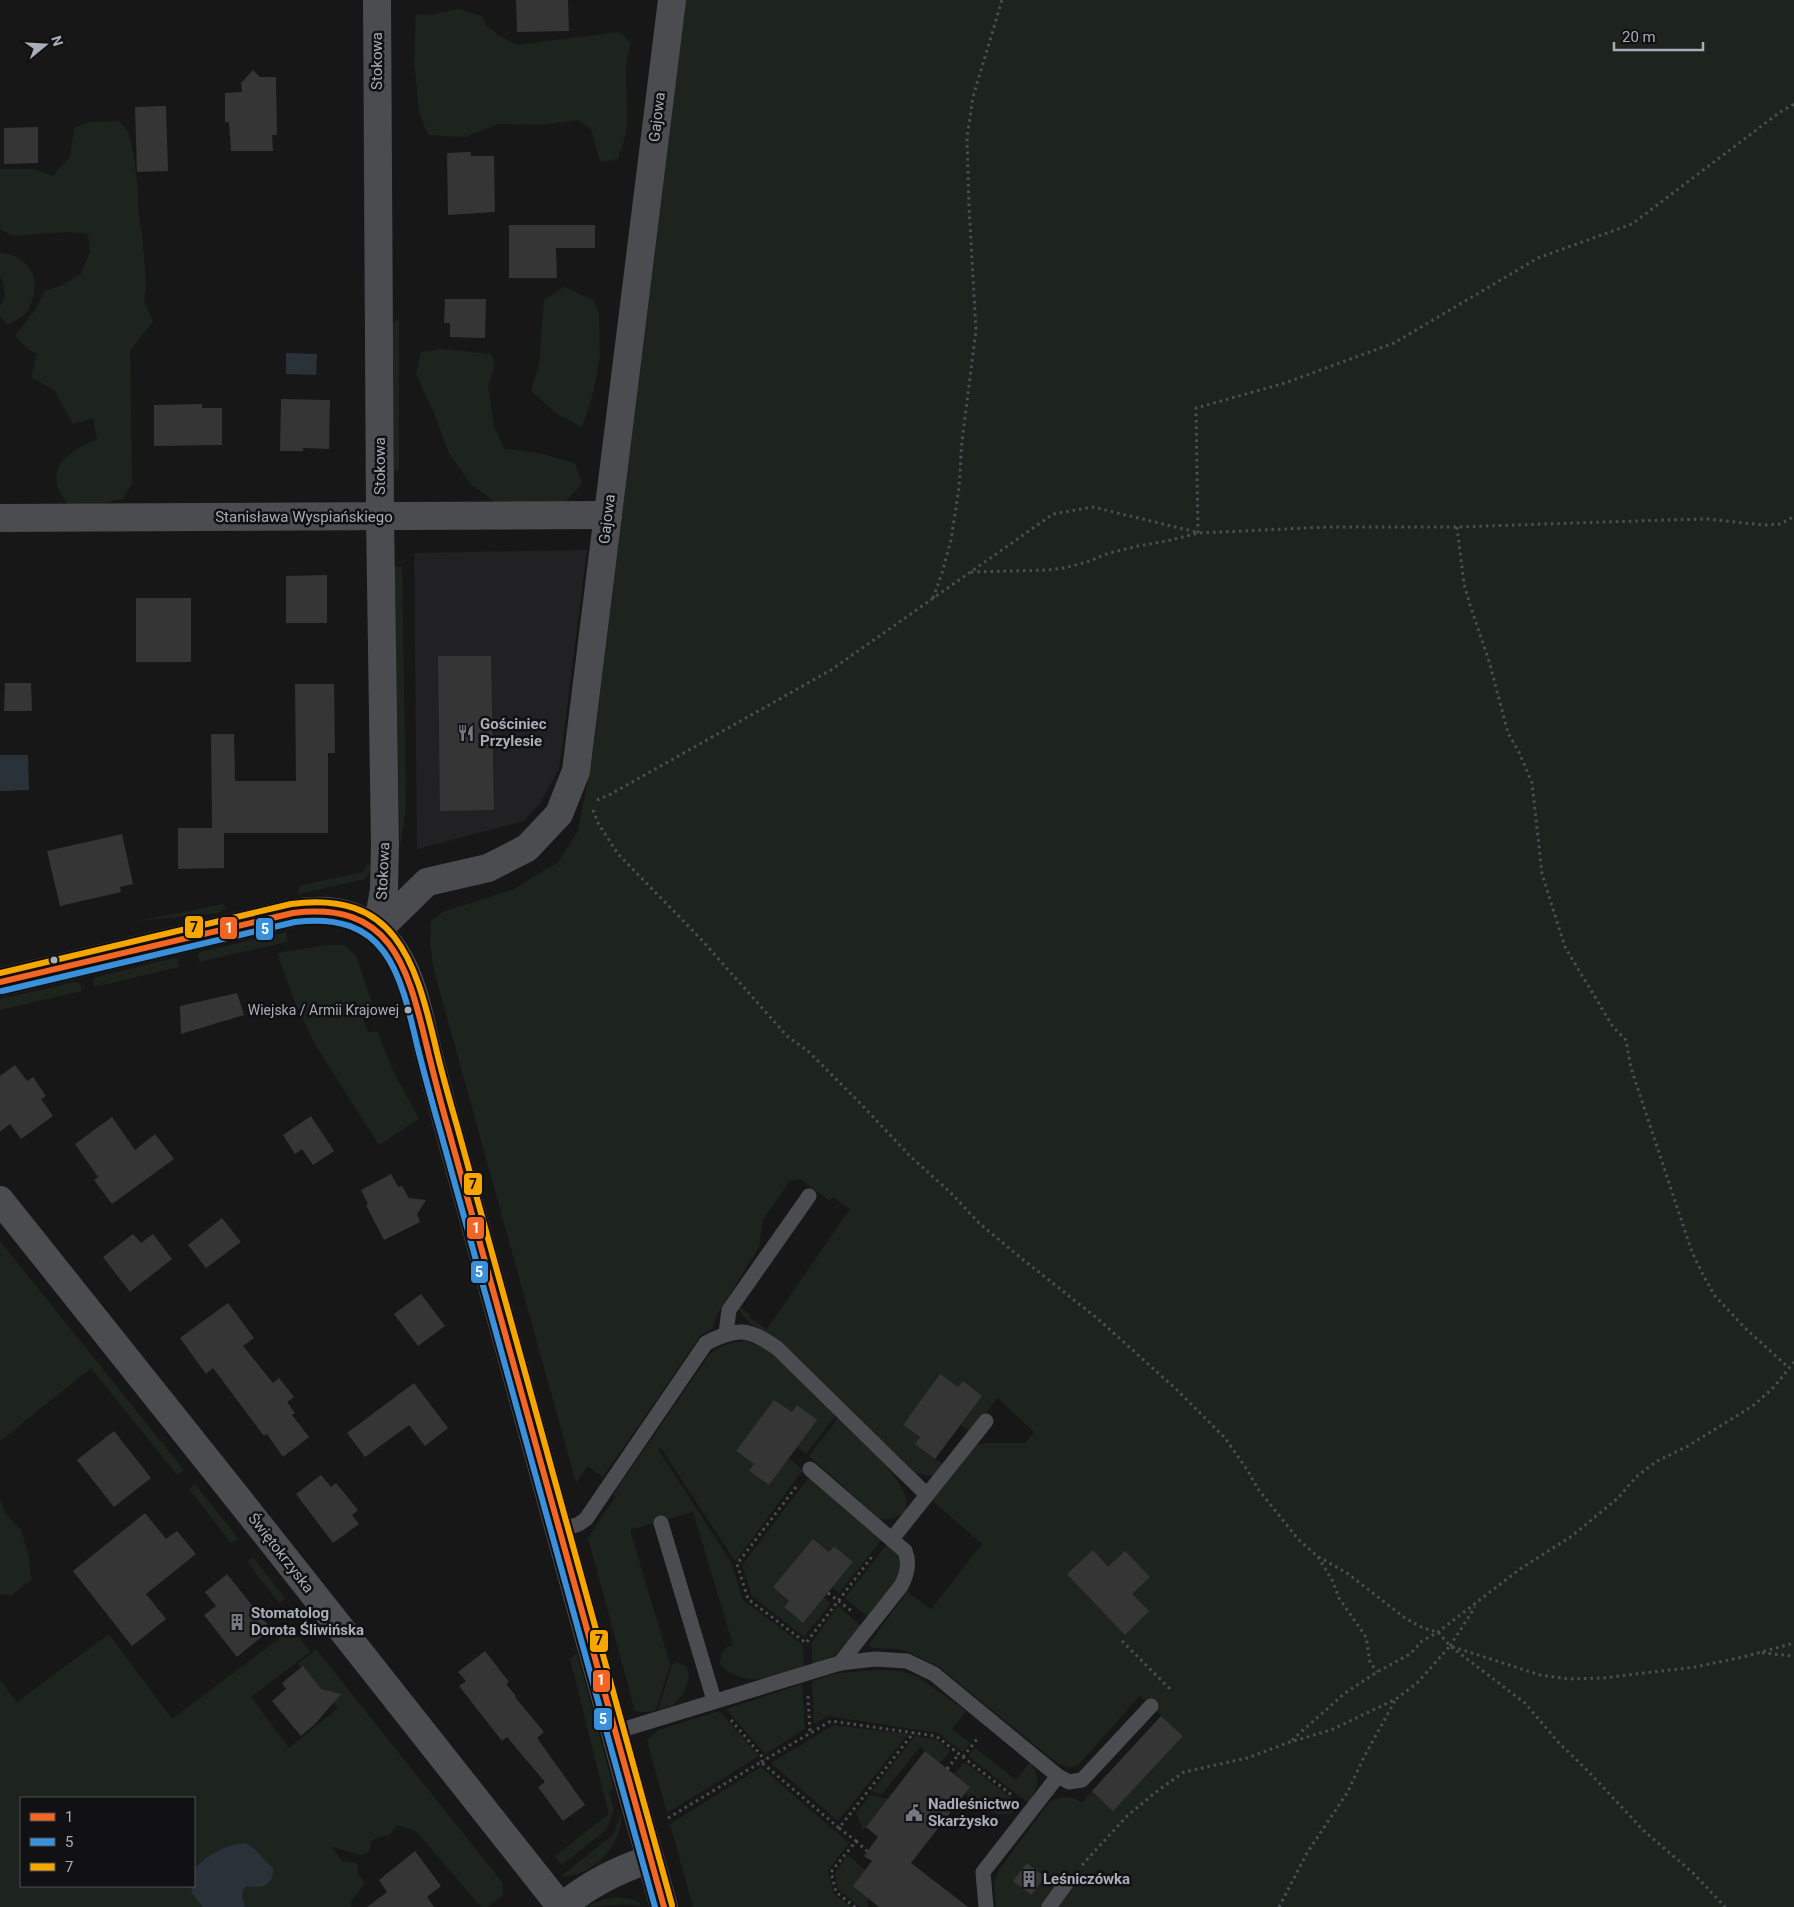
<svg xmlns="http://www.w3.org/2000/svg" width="1794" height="1907" font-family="Roboto,sans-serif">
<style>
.built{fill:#212123}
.green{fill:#1d241e;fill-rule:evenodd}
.water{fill:#2a3239}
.building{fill:#353536}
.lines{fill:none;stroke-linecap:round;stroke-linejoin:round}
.path{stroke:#4d4e52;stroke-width:3;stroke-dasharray:2.5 4;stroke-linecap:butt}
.service{stroke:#4b4c50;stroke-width:15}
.minor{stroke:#4b4c50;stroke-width:28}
.tertiary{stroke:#4b4c50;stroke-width:28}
.bus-1-casing{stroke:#111113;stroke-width:10}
.bus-2-casing{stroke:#111113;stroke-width:10}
.bus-3-casing{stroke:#111113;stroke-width:10}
.bus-1{stroke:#f26522;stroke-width:6}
.bus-2{stroke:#3a90db;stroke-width:6}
.bus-3{stroke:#f7a600;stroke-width:6}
.bus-dot{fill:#a8adb8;stroke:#111113;stroke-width:2}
.labels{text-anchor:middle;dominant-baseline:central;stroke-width:5;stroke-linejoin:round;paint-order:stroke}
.bus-label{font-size:14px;fill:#a8adb8;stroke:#111113;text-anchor:end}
.street-label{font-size:15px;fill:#a8adb8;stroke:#111113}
.poi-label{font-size:15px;font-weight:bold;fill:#a8adb8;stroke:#111113;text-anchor:start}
.line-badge{stroke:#111113;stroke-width:2}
.badge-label{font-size:14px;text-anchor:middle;font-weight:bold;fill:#fff}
.pale-badge-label{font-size:14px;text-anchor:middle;font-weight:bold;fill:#111}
</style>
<rect width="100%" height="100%" fill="#171717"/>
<!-- built -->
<polygon class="built" points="587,550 562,749 559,769 549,787 540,803 524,821 417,849 414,553"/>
<!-- green -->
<g class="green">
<path d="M676,0H1794V1907H996L994,1884L998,1871L1050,1801C1062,1796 1072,1795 1082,1803L1092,1791L1114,1810L1183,1736L1140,1696L1080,1763C1067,1773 1058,1763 1047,1755L939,1667L909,1652L898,1649L873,1648L868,1645L907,1592L931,1609L982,1544L933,1501L975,1445L984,1443H1025L1034,1432L998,1398L970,1432L961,1425L982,1396L963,1381L958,1387L940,1375L903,1425L920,1437L916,1444L943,1465L935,1475L930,1476L916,1473L795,1355L772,1336L749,1323L748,1320L743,1316L738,1307L739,1305L750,1315L749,1317L767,1329L850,1209L833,1197L830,1201L800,1179L790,1181L763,1219L759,1247L717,1315L713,1328L701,1335L603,1477L588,1466L576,1483L433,967L430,938L431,921L443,912L514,889L558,862L578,831L593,754Z"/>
<path d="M459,9L482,16L486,25L498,35L516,45L618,32L624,35L631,44C621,71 629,98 627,125C626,136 621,149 618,159L600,162L591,129L578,120L540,125L498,124L466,137L428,135L419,111L414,59L416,14L430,15Z"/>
<path d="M119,121L128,131L134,156L138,191V212L142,234L146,279L144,302L153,321L130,351L132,483L123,499L104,503L68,505C65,500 60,494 58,488C50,459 77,449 97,439L93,418L73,424L55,391L31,377L37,354L29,350L15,336L35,310L45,291L60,286L81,274L90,251L88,234L66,232L13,236L0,229V169H33L53,176L70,157L74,128L88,122Z"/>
<path d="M0,253C26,254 41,275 32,300C31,303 30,308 28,311C24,316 14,321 8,325L0,317V306L5,296L3,282L0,277Z"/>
<polygon points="564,287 593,300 599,313 600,357 593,393 582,427 557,414 531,391 539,365 544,300"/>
<polygon points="396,320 399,320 399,471 394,470 393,325"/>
<polygon points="441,349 491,354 495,366 488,386 494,427 505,449 539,453 575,463 582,484 566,501 499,505 471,484 449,453 433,411 416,374 421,352"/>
<polygon points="394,567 402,567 406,808 400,847"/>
<polygon points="368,863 371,869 365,879 298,894 299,887 302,885 363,872"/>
<polygon points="223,904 226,908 218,913 138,921"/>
<polygon points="286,932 287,940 283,943 199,962 198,954 200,952"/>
<polygon points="327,945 344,945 355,955 358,961 374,1009 361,1013 368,1032 377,1031 393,1071 419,1119 379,1145 314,1043 295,1002 277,953"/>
<polygon points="174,958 177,958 179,967 95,987 93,981 96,977"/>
<polygon points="75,982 80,984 82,991 0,1010 0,999"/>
<polygon points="0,1241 184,1470 177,1475 91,1368 0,1441"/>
<path d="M746,1341L766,1349L776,1357L836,1415L806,1454L797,1447V1405L792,1412L774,1400L737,1451L754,1464L749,1471L769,1485L789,1458L803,1470L737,1559L735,1561L660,1447L658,1449L731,1562L743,1600L803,1645L804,1667C773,1676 747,1691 720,1664L721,1654L727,1647L733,1645L693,1512L630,1530L670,1664L656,1710C649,1712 643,1713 635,1711L588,1538L615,1497L613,1495L709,1355C721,1345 731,1342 746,1341Z"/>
<path d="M838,1418C852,1431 927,1496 902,1514C895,1519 888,1520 880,1519L809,1456Z"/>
<polygon points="810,1476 882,1539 839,1593 832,1588 853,1562 834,1546 829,1552 813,1539 773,1587 789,1601 784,1607 803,1623 824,1597 831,1603 804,1637 752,1596 742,1565"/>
<polygon points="195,1484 238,1538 231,1543 189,1489"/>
<polygon points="0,1498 5,1513 21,1530 29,1556 30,1572 32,1579 11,1596 0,1594"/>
<path d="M887,1544C891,1547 897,1551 899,1555C909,1575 880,1602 868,1617L845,1598Z"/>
<polygon points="253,1557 285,1598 279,1603 247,1562"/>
<polygon points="838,1606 861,1626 834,1656 812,1665 812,1642"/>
<path d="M293,1628L310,1652L251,1697L289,1748L338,1708L298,1664L316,1649L503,1883V1895L487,1907H481L416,1831L398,1825L394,1828L390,1835L378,1837L371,1841L369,1852L361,1855L332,1847L342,1861L355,1863L358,1865V1874L365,1883L351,1901V1907H0V1680L17,1702L109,1634L172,1719ZM21,1798H194V1886H21Z"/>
<polygon points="577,1653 614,1790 609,1792 614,1810 606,1830 562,1865 555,1856 609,1814 570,1659"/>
<path d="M676,1663C700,1663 685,1696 674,1704C670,1707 663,1708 658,1710L672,1665Z"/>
<polygon points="879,1670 901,1671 917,1676 966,1711 952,1729 970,1743 963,1752 938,1733 828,1716 814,1724 812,1681 838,1673"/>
<polygon points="802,1684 805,1729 765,1754 726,1709"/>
<polygon points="719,1711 759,1756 667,1813 647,1740 658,1730"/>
<polygon points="834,1725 908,1734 838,1821 771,1763"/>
<polygon points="915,1736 936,1739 950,1751 940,1763 920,1747 882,1794 871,1792"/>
<path d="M975,1748L1016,1780L1030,1762C1041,1775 1039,1791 1027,1802L968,1756Z"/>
<path d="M964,1762L1019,1804L1022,1806C1001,1825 982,1808 965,1794L970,1787L954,1774Z"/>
<polygon points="761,1767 849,1843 828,1871 834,1894 851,1907 693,1907 670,1824"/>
<polygon points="870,1795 888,1799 863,1831 856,1813"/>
<path d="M621,1814C624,1843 591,1879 561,1876L613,1835Z"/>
<polygon points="848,1855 865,1870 869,1899 867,1902 869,1904 867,1907 860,1907 838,1889 835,1873"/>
<path d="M619,1897L634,1900L640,1903V1906C621,1902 603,1907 584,1907L604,1899Z"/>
</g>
<!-- water -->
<g class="water">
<polygon points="286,353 317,354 316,375 286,374"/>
<polygon points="0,755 28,755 29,790 0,791"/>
<path d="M245,1843C257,1848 263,1860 273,1868C274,1886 262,1889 247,1886L243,1889L242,1896L245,1907H203L192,1893L191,1886H194L195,1868C209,1854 225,1845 245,1843Z"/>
</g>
<!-- building -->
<g class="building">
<polygon points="516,0 568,0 569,31 517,32"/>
<polygon points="253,70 260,77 276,77 277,135 272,135 273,151 231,151 229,122 225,122 225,93 242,92 241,83"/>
<polygon points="166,106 168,171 137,172 135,107"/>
<polygon points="38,127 38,163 4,164 4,128"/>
<polygon points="471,152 471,156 494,156 495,212 448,215 447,153"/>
<polygon points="509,225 595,225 595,248 556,248 557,278 509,278"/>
<polygon points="445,299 486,299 485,338 450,337 450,323 444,323"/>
<polygon points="281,399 330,400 329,449 303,448 303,451 280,451"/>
<polygon points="202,404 202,408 222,408 222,445 154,446 154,405"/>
<polygon points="327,575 327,623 286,623 286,576"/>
<rect x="136" y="598" width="55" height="64"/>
<polygon points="438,656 491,656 494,810 440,811"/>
<polygon points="5,683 31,683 32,711 4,711"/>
<polygon points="295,684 334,684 335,753 328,753 328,833 224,833 224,868 178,869 178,828 212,828 211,734 234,734 235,781 296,781"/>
<polygon points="122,834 133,884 120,887 121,892 60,906 47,851"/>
<polygon points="237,993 244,1015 181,1034 180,1006"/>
<polygon points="15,1065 27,1081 33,1077 46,1096 41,1099 53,1116 21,1139 10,1124 0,1132 0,1076"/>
<polygon points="311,1116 334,1151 313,1165 302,1149 295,1154 283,1135"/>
<polygon points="112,1117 135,1150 155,1134 174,1159 112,1204 94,1180 98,1177 75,1144"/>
<polygon points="391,1174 398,1187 402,1186 409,1198 426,1200 417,1214 420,1222 384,1240 366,1205 368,1204 361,1190"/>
<polygon points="222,1218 241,1242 206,1268 188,1245"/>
<polygon points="133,1234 141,1243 153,1234 172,1259 130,1292 103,1257"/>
<polygon points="421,1294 445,1326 418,1346 394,1314"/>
<polygon points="228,1303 254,1338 243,1346 273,1383 279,1378 294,1397 287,1402 295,1413 292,1415 309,1437 283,1457 267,1434 264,1436 213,1368 206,1374 180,1338"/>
<polygon points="940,1374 958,1387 963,1381 982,1396 935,1459 915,1444 920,1437 903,1425"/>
<polygon points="414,1383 448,1428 425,1446 409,1425 365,1457 347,1433"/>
<polygon points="774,1400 792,1412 797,1405 817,1420 769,1485 749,1471 754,1464 736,1451"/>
<polygon points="114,1431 151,1478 114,1507 77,1460"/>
<polygon points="321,1475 331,1487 336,1483 358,1510 352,1515 359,1524 333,1543 296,1494"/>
<polygon points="145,1513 166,1539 177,1531 196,1554 146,1594 166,1619 132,1646 73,1571"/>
<polygon points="813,1539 829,1552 834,1546 853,1562 803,1623 784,1607 789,1601 773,1587"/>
<polygon points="1093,1550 1108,1567 1125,1551 1150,1577 1132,1594 1149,1611 1125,1635 1067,1574"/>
<polygon points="227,1574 271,1629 237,1657 204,1615 216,1606 205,1592"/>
<polygon points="485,1651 509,1682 506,1684 516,1696 515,1697 544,1732 537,1738 585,1805 563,1821 538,1787 545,1782 507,1737 502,1741 459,1686 466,1681 458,1672"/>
<polygon points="303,1666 321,1689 341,1694 315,1724 301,1736 272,1701 286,1689 282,1683"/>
<polygon points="1161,1716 1183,1736 1113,1811 1092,1791"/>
<polygon points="925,1751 970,1787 911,1863 968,1907 879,1907 853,1886 872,1861 864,1856 878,1837 866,1827"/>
<polygon points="415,1851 441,1886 427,1897 434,1907 367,1907 387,1892 379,1880"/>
<polygon points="1027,1863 1045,1877 1031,1895 1013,1881"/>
</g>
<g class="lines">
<!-- path -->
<g class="path">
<polyline points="1457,527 1464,584 1470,605 1489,661 1508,733 1519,752 1532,783 1542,874 1565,947 1613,1027 1626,1040 1631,1068 1680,1216 1692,1252 1703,1275 1715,1296 1746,1329 1789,1368"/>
<polyline points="1198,533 1196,408 1285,383 1394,343 1538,258 1632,224 1780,112 1794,104"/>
<polyline points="971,572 1048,570 1064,568 1087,562 1109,553 1138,546 1167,541 1198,533 1328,527 1457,527 1666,520 1707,519 1763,525 1780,524 1790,519 1794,515"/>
<polyline points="933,598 942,573 951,540 959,488 962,441 976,330 969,207 967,138 973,97 1002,0"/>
<polyline points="597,800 611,794 831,670 1053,514 1093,507 1196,532"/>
<polyline points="593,810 598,823 618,854 699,937 787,1036 809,1052 858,1101 910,1156 951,1193 979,1223 1016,1254 1098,1319 1176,1389 1225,1438 1248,1471 1258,1489 1298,1539 1317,1556 1347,1573 1405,1618 1423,1628 1438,1632 1450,1646 1525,1703 1559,1743 1587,1770 1644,1831 1692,1872 1725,1907"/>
<polyline points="796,1487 737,1564 748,1599 806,1643 874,1554"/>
<polyline points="1318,1557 1332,1580 1339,1598 1366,1637 1370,1662 1377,1672"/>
<polyline points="828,1593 853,1612"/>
<polyline points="1122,1641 1169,1688 1165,1691"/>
<polyline points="1450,1646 1475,1607"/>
<polyline points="1762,1653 1794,1656"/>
<polyline points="808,1696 810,1733"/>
<polyline points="731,1720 765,1760"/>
<polyline points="1292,1740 1345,1693 1377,1672 1410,1654 1422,1641 1438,1632 1520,1569 1572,1536 1618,1498 1636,1477 1657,1461 1688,1446 1754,1405 1774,1387 1794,1362"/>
<polyline points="963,1757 978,1738"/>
<polyline points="761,1762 831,1721 936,1736 1013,1796"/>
<polyline points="947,1769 959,1754"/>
<polyline points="668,1818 761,1762 839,1828 914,1732"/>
<polyline points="839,1828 856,1841 831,1872 836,1892 855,1907"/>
<polyline points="856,1841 867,1851"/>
<polyline points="1082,1865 1127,1816 1156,1792 1184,1772 1247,1758 1290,1742 1331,1730 1396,1699 1417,1683 1450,1646 1540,1675 1569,1679 1603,1678 1695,1667 1743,1657 1794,1643"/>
<polyline points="1279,1907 1307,1853 1347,1793 1365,1755 1396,1699"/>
</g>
<!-- service -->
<g class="service">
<polyline points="726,1333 729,1310 809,1196"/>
<polyline points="661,1523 714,1700"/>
<path d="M559,1531L579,1524L586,1519L706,1343C738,1327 748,1328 777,1348L927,1495"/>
<polyline points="892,1539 986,1421"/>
<polyline points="840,1663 875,1659 907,1661 934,1674 1058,1776 983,1872 986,1907"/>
<path d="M615,1732L840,1663L901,1586C907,1575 910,1563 905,1551L810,1469"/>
<polyline points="1058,1776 1069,1782 1082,1780 1151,1706"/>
<polyline points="1049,1907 1067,1882"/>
</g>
<!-- minor -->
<g class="minor">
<polyline points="0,518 608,515"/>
<polyline points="377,931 427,882 488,868 527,848 559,814 576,771 672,0"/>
<polyline points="377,931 384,889 385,845 380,517 377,0"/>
<polyline points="0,1200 240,1501 561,1907"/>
<path d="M561,1907C590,1884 615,1871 650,1859"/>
</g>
<!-- tertiary -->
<path class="tertiary" d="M0,982L293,913C336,906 370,914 395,952C414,981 420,1019 428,1052C441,1103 455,1153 469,1203C534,1438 597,1673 664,1907"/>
<!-- bus-1 casing -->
<g class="bus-1-casing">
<path id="bus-1" d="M0,982L293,913C390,901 407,964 426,1043C433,1072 440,1100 448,1128L664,1907"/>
</g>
<!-- bus-2 casing -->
<g class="bus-2-casing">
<path id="bus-2" d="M2,991L295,922C386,911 400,971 417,1045C424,1073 432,1102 440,1130L655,1907"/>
</g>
<!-- bus-3 casing -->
<g class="bus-3-casing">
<path id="bus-3" d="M0,973L291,904C395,890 415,960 435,1044C441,1071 449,1098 457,1126L672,1905"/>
</g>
<!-- bus-1 -->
<use href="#bus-1" class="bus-1"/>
<!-- bus-2 -->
<use href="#bus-2" class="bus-2"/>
<!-- bus-3 -->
<use href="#bus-3" class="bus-3"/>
</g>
<!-- icons -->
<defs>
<g id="restaurant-bare" transform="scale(1.35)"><path d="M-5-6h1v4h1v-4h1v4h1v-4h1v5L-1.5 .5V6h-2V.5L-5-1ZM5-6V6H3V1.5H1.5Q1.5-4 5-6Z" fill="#757880" stroke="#111113" stroke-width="2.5" paint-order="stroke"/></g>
<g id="building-bare" transform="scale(1.35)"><path d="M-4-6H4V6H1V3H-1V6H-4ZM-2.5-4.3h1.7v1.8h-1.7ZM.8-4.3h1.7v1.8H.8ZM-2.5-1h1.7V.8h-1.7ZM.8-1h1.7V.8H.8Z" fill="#757880" stroke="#111113" stroke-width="2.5" paint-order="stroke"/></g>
<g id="civic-bare" transform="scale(1.35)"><path d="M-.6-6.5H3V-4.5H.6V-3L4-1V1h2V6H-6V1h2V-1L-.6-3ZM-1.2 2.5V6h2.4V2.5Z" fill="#757880" stroke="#111113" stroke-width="2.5" paint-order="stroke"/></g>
</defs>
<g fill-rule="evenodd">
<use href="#restaurant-bare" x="466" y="733"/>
<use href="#building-bare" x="237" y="1622"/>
<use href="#civic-bare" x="914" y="1813"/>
<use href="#building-bare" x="1029" y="1879"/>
</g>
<!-- markers -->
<g class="bus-dot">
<circle cx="54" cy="960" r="4.5"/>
<circle cx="408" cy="1010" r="4.5"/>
</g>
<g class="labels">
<!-- bus labels -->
<g class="bus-label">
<text x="399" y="1010">Wiejska / Armii Krajowej</text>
</g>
<!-- street labels -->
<g class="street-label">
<text transform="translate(377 61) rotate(-90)">Stokowa</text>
<text transform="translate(657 117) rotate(-83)">Gajowa</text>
<text transform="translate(380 466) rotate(-90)">Stokowa</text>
<text x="304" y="517">Stanisława Wyspiańskiego</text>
<text transform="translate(607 519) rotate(-83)">Gajowa</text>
<text transform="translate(383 871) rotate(-87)">Stokowa</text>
<text transform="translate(281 1553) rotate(52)">Świętokrzyska</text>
</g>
<!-- poi labels -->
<g class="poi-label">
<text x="480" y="724">Gościniec<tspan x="480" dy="17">Przylesie</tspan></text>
<text x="251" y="1613">Stomatolog<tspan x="251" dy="17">Dorota Śliwińska</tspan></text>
<text x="928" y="1804">Nadleśnictwo<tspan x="928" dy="17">Skarżysko</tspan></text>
<text x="1043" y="1879">Leśniczówka</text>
</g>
</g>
<g class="line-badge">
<rect x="184" y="915" width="20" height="24" rx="5" fill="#f7a600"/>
<rect x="219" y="916" width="19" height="24" rx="5" fill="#f26522"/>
<rect x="255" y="917" width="19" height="24" rx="5" fill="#3a90db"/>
<rect x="463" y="1172" width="20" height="24" rx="5" fill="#f7a600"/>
<rect x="466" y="1216" width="19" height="24" rx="5" fill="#f26522"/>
<rect x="470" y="1260" width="19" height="24" rx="5" fill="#3a90db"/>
<rect x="589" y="1629" width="20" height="24" rx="5" fill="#f7a600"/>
<rect x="592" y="1669" width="19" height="24" rx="5" fill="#f26522"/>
<rect x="593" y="1707" width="20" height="24" rx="5" fill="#3a90db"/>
</g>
<g class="badge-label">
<text x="229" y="933">1</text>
<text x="265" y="934">5</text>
<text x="476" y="1233">1</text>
<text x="479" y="1277">5</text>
<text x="601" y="1685">1</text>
<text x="603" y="1724">5</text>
</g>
<g class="pale-badge-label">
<text x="194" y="932">7</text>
<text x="473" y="1189">7</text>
<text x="599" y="1645">7</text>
</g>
<!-- legend -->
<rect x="20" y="1797" width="175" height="90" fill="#111113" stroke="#4d4f55"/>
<rect x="30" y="1813" width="25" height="8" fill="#f26522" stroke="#4d4f55"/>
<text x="65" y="1822" font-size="15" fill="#a8adb8">1</text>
<rect x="30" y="1838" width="25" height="8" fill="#3a90db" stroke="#4d4f55"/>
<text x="65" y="1847" font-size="15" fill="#a8adb8">5</text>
<rect x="30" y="1863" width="25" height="8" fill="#f7a600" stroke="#4d4f55"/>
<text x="65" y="1872" font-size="15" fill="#a8adb8">7</text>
<!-- north arrow -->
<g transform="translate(45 45) rotate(72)" stroke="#111113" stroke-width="4" paint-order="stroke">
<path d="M0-4L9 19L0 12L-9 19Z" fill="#a8adb8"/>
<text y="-8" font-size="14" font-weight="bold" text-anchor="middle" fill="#a8adb8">N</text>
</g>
<!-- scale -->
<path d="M1614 42v8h89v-8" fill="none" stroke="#a8adb8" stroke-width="2.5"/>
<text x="1622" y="42" font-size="15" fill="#a8adb8" stroke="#111113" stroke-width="4" paint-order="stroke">20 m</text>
</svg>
